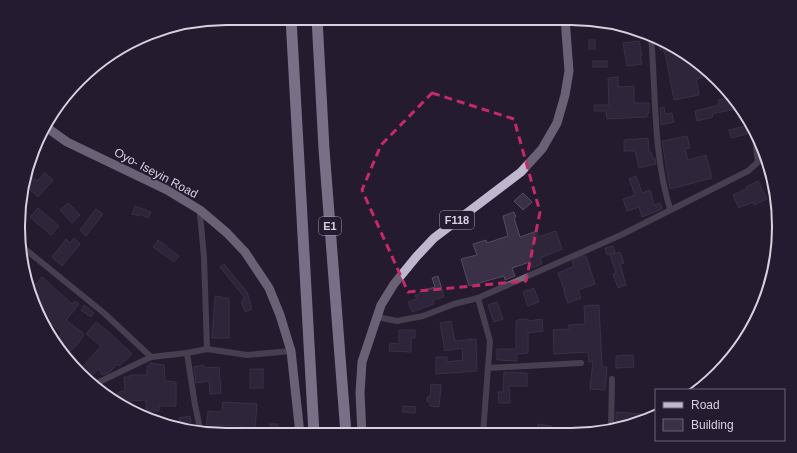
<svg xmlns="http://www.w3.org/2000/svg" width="797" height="453" font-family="Arial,sans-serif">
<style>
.building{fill:#3b3147;stroke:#544a62}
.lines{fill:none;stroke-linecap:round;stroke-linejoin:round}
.street{stroke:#6f6a76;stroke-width:6}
.primary{stroke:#c0b6ce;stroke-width:9}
.highway{stroke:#e0d4f1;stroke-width:11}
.marked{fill:none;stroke:#c42a68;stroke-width:3;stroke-dasharray:8 5;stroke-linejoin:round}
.labels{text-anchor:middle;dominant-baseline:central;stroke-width:3;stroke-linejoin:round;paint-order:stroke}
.shield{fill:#251b30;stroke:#a19aaa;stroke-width:1}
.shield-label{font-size:11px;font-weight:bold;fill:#d6d0df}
.street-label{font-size:12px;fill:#d6d0df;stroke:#251b30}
.rim{fill:none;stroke:#d6d0df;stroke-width:2}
</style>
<rect width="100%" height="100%" fill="#251b30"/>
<!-- building -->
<g class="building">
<polygon points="658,39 675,46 690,59 692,66 696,65 701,69 703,77 696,79 699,95 674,100 666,57 663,49 660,50"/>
<rect x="589" y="40" width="6" height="9"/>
<polygon points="639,41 642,55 640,55 642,64 627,66 623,43"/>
<rect x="593" y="61" width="14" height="6"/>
<polygon points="618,77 618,87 634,86 634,103 649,103 649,113 647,113 647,117 607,119 606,111 594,111 594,105 609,105 608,78"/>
<polygon points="733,97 736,100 740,108 712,114 713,117 697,121 695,111 719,105 718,100"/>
<polygon points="664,107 665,114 672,113 674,122 661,125 660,108"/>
<polygon points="745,126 747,134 731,138 729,130"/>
<polygon points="687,136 690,148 685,149 688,160 706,155 712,178 670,189 662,141"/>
<polygon points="648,138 649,152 651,152 653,159 655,158 656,164 639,168 635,151 624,151 624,140"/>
<polygon points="25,172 37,181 45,173 53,180 38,197 28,188 23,194"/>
<polygon points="636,176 642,193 650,190 654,205 660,203 662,209 642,217 639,207 627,211 623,199 635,195 629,179"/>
<polygon points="758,181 767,199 754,205 753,202 739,208 733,195 746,189 746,187"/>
<polygon points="523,193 532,202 523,210 514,201"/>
<polygon points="68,203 80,215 72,223 60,210"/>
<polygon points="135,206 151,212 148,218 140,214 139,216 132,214"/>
<polygon points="38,208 59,226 51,235 30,217"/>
<polygon points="96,209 103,214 86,236 80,230"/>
<polygon points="514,212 516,217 514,218 520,237 537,231 538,237 556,231 562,249 540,258 542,264 532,268 530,262 512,268 515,276 505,280 504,276 469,286 461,259 477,255 473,244 486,240 487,243 508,236 503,216"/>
<polygon points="74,238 80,244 62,266 52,257 66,239 70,243"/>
<polygon points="158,240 179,256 174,262 153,247"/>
<polygon points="613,246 615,252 607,255 605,248"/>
<polygon points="620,252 624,263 620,264 626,285 618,288 613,274 616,273 610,255"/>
<polygon points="583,256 586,256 595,284 578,290 581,298 568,303 564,292 565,292 558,273 574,266 572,261"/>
<polygon points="224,264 247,292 252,309 245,312 241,302 243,301 243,298 245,298 220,267"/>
<polygon points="438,276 444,297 433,300 434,304 412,312 408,302 417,299 415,295 420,294 419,292 435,287 432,278"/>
<polygon points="42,277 72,304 75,301 79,304 66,320 84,334 77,345 67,354 62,350 62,351 55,341 62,333 43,316 41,318 34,306 30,291"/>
<polygon points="534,288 539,302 528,306 523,292"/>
<polygon points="215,296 221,297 221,298 229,298 229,338 212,338"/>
<polygon points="497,302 503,319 494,322 488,305"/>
<polygon points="84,305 94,313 91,317 81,310"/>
<polygon points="599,305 602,367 607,367 605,390 590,389 593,361 589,362 588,352 554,354 553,330 569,329 569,325 585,324 584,306"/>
<polygon points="528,319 528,321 542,319 543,331 528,333 528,353 517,354 517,361 497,360 497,349 516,349 516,322 517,320"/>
<polygon points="451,321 455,341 476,339 477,371 436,374 436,357 447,357 447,362 463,360 462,348 445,351 440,323"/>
<polygon points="96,322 112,335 132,354 119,366 117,364 111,371 106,374 102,375 99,368 89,379 79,371 101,346 86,334"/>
<polygon points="399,330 415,330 415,338 411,338 411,352 389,351 390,343 399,344"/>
<polygon points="633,355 634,367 616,368 616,356"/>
<polygon points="150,363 164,365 165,381 176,382 176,406 159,406 159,411 146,411 146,400 130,401 130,410 122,407 106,394 119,394 119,392 125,391 124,377 130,377 130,375 147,375 147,366 150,366"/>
<polygon points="204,365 204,368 219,367 221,393 210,394 209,381 196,383 194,367"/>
<rect x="250" y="369" width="13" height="19"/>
<polygon points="504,372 527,373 527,386 509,386 510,403 499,403 498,392 503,392"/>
<polygon points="431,384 441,385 439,407 430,406 430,402 427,402 427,397 430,397"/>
<polygon points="223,402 257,404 255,429 242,429 242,426 218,425 218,429 206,428 208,411 222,412"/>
<polygon points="403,406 416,407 415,413 402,412"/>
<polygon points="616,412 641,414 640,423 636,424 616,421"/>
<polygon points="190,416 192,431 180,429 179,418"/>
<rect x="270" y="424" width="8" height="10"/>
<polygon points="538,424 551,426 551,433 536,433"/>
</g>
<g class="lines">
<!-- street -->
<g class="street">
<path d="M651,36C656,94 653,153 670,209"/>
<polyline points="755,139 758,162"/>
<polyline points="200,214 204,257 207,349"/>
<polyline points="20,245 104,313 151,357"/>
<polyline points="478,298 490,341 483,434"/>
<polyline points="377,317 397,321 423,316 454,304 478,298 621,235 748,171 758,162 765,159"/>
<polyline points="187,353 195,405 201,433"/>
<polyline points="488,368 581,363"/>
<polyline points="95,384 151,357 187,353 207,349 247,355 291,351"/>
<polyline points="611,430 612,379"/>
</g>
<!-- primary -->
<g class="primary">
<polyline points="46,127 67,142 167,190 200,210 227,233 245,252 269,288 280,315 291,351 300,434"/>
<polyline points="362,434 360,393 362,362 381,305 394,284 417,256 434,238 521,172 542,149 557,123 565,95 569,71 565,18"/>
</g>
<!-- highway -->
<g class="highway">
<polyline points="291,18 314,434"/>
<polyline points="317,18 324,149 346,434"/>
</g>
</g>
<!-- marked area -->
<path d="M0 0H797V453H0ZM432,93L514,119L540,212L526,281L408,292L362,190L381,145Z" fill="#251b30" fill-opacity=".55" fill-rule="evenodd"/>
<path class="marked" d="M432,93L514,119L540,212L526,281L408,292L362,190L381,145Z"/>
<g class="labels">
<!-- shield labels -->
<g class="shield">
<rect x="440" y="211" width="34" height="18" rx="3"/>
<rect x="319" y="217" width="22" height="18" rx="3"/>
</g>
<g class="shield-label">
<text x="457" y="220">F118</text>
<text x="330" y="226">E1</text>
</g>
<!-- street labels -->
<g class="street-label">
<text transform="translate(156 173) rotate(28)">Oyo- Iseyin Road</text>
</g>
</g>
<!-- crop -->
<path d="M0 0H797V453H0ZM226 25H571A201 201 0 0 1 772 226V227A201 201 0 0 1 571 428H226A201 201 0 0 1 25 227V226A201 201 0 0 1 226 25Z" fill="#251b30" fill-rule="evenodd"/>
<path class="rim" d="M226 25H571A201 201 0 0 1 772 226V227A201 201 0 0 1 571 428H226A201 201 0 0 1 25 227V226A201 201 0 0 1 226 25Z"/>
<!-- legend -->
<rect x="655" y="389" width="130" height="52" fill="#251b30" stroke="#6c6376"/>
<rect x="663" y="402" width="20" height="6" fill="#c0b6ce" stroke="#6c6376"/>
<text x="691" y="409" font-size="12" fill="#d6d0df">Road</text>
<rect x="663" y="419" width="20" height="12" fill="#3b3147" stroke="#6c6376"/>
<text x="691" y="429" font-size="12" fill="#d6d0df">Building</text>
</svg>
